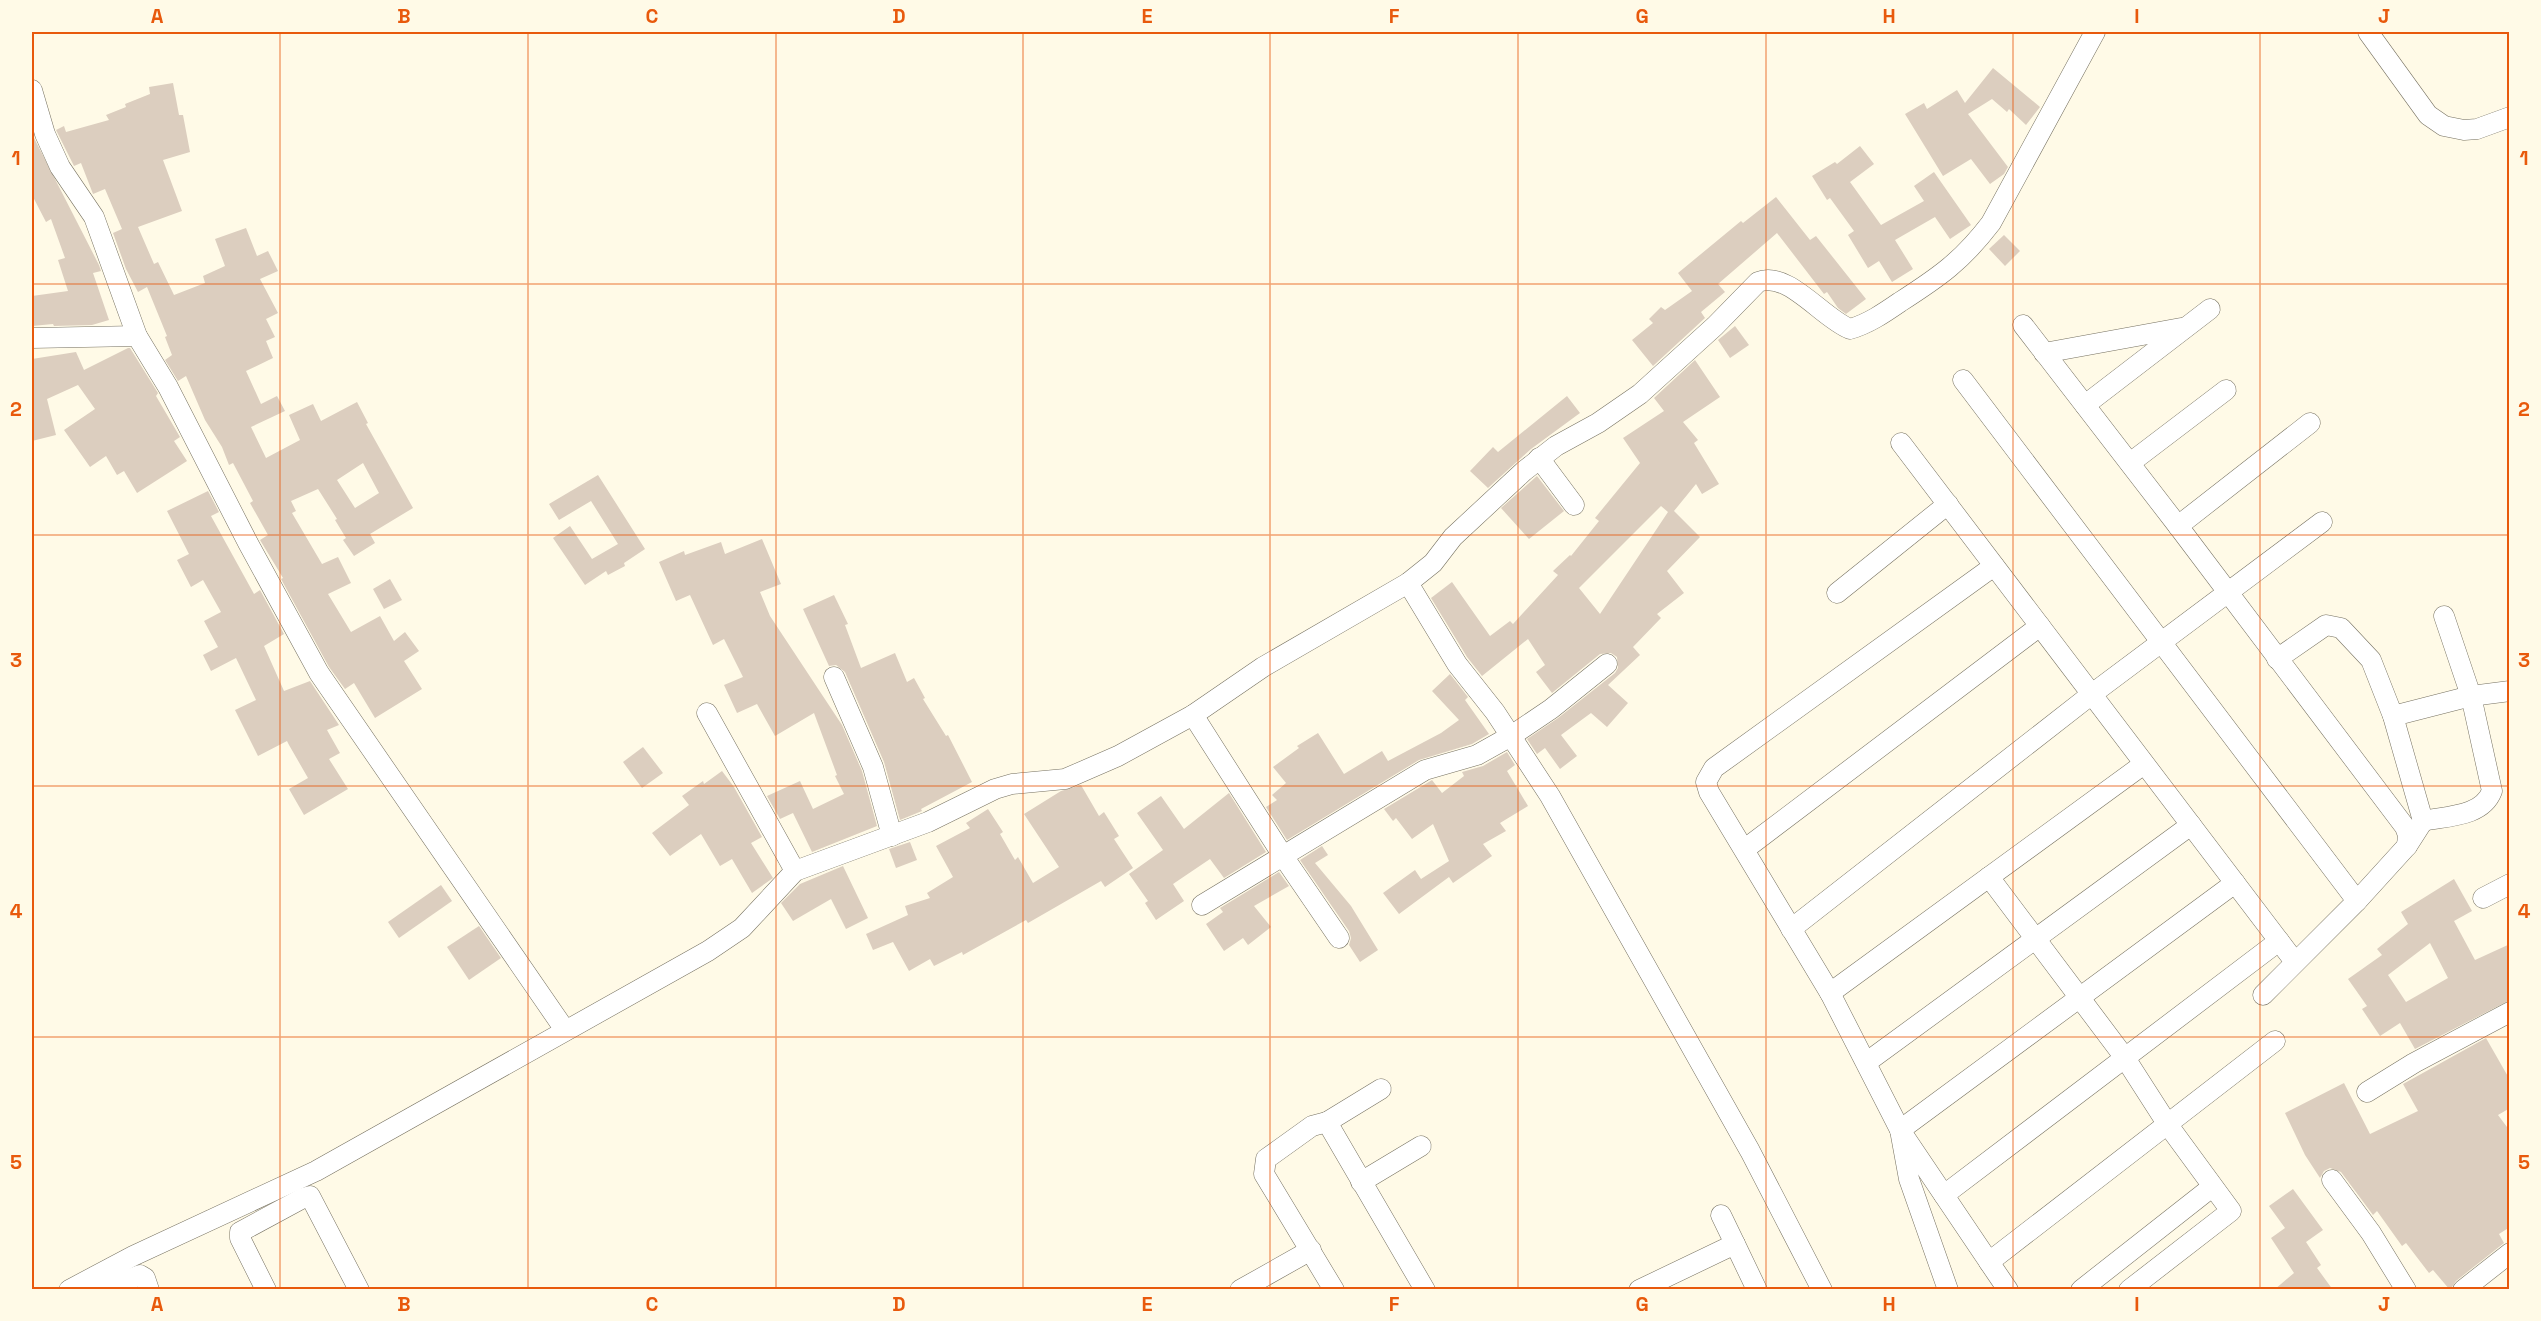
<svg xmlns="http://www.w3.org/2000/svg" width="2541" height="1321" font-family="'Space Grotesk',sans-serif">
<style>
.building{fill:#dccebf;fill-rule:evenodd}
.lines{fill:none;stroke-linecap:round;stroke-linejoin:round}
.minor-casing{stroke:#767161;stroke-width:21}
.minor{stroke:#fff;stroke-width:20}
.grid{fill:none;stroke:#e8590c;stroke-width:1.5;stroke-opacity:0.55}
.neatline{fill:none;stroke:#e8590c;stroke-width:2}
.grid-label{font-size:20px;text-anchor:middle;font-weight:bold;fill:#e8590c}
</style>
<rect width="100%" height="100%" fill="#fffae7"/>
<!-- building -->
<g class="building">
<polygon points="1993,68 2040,107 2026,125 2009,109 2007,112 1992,99 1968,114 2008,167 2004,174 1990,184 1971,159 1943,176 1905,114 1924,103 1927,109 1957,90 1965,103"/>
<path d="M173,83L179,115H183L190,152L163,160L182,211L138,227L154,264L158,262L174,295L205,283L203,276L225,266L215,239L246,228L257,256L268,251L278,271L260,279L278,313L266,319L275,337L266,341L273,358L246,371L261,404L277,396L285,411L251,427L266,458L300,440L289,415L313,404L321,421L357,402L368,423L366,424L413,508L370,534L375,543L354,556L343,540L346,538L335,520L337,519L318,489L291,501L296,511L292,513L322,564L338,557L351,583L328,594L351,632L380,616L394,641L405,632L419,651L404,661L422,689L375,718L354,683L345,689L329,667L281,579L283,578L260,540L268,535L250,503L253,501L233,463L229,465L222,447L205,420L186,376L178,381L165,360L172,355L165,337L167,336L147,287L138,292L126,269L113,233L122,229L105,189L93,194L81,163L74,166L56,130L64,126L66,132L109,120L106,115L126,107L125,104L150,94L149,87ZM363,463L379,493L355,508L337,480Z"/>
<polygon points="34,138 99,265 101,271 93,273 109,320 92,325 54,326 53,324 32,326 32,296 68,291 58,260 65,258 51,219 46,222 32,195 32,139"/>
<polygon points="1860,146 1874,164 1850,182 1881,225 1924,201 1914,186 1934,172 1971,225 1950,239 1935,217 1895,240 1913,269 1892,282 1879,261 1868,268 1848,235 1854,231 1830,198 1827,200 1812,176 1835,162 1837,164"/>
<polygon points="1776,197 1810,240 1816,236 1866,299 1846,314 1838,308 1827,292 1824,294 1777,233 1718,284 1725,292 1701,312 1705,318 1653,366 1632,340 1653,323 1649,319 1661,307 1665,310 1692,291 1678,273 1741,221 1743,223"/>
<polygon points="2004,235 2020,251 2005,266 1989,249"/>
<polygon points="1735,326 1749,345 1730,358 1718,340"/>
<polygon points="128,348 130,348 158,393 156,396 180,437 174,441 187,461 137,493 124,471 117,475 106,456 90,467 64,430 95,409 78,385 47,399 56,435 32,441 32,359 76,352 84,370"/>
<path d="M1695,360L1720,397L1683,422L1698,440L1694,443L1719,484L1702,494L1696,484L1674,511L1700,537L1667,571L1684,593L1657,614L1661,618L1633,647L1640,655L1608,685L1628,703L1607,727L1591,713L1561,735L1577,756L1560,769L1545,748L1537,754L1527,739L1558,718L1615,673L1618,668L1617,657L1611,653L1600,654L1552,693L1536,672L1545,665L1528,639L1482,676L1467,657L1431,598L1452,582L1490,636L1510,621L1513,624L1558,575L1553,571L1570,555L1571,556L1599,521L1595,518L1640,463L1623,438L1664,411L1654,398ZM1661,506L1668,512L1600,614L1579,588Z"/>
<polygon points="1567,396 1580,413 1531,449 1488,488 1470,471 1493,447 1498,452"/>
<polygon points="598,475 645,549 624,563 625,566 608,575 606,571 585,585 553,538 570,526 592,559 618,544 591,501 559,520 549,504"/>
<polygon points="1537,476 1564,511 1529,539 1501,508"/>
<polygon points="208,491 219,512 211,516 254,594 260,590 284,634 264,646 284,691 310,681 339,725 327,730 340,753 329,759 348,789 304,815 289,789 308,778 289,745 287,741 258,756 235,710 256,700 236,658 211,671 203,655 218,647 204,621 221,612 203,580 191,587 177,560 189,554 167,511"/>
<polygon points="762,539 781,584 760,592 770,616 842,725 862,771 877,826 812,852 793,813 780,819 767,796 800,781 813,809 844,794 835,776 837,775 814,713 775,736 757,704 737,713 724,685 743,677 724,639 713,645 690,595 676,601 659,562 684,551 685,555 721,542 725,554"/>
<polygon points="390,579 402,600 384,609 373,589"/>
<polygon points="834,595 848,624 845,625 861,668 895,653 907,682 914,678 925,698 923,699 946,736 948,735 972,782 921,809 922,811 900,820 884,762 845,672 836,665 829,666 803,609"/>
<polygon points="1450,674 1468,697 1465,700 1489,734 1472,744 1419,760 1287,840 1266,807 1277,800 1272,795 1286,783 1273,767 1299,748 1297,746 1318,733 1344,774 1382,751 1388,761 1441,733 1459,720 1432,691"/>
<polygon points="643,747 663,773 642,788 623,762"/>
<polygon points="1507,752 1515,765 1507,771 1528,806 1500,823 1506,831 1483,844 1492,856 1453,883 1449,877 1399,914 1383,893 1415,870 1421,879 1449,861 1433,824 1412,839 1396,818 1393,821 1384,809 1432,780 1442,793 1464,776 1462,772 1483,766"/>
<polygon points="722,771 734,787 762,837 751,843 773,878 752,893 732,859 720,866 701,834 670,856 652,833 689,805 682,796 703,781 704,784"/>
<polygon points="1081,785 1099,816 1104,812 1119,836 1114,839 1133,868 1105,887 1101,881 1028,923 1026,920 963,955 962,952 934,966 930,959 909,971 893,942 873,950 866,934 908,915 905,906 930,898 927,893 953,877 936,846 970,828 966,823 988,809 1003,832 1000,834 1015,860 1018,857 1033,883 1059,867 1024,814 1061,791"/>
<polygon points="1229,793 1266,852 1224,878 1210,859 1173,884 1184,901 1156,920 1145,903 1148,901 1129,874 1163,850 1137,813 1161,796 1184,829"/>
<polygon points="910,842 917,860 896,868 889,849"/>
<polygon points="1322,846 1328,855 1315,863 1351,906 1378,950 1360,962 1349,945 1351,938 1349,931 1300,860"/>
<polygon points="843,866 868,918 846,929 831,899 793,921 781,903 800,884"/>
<polygon points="1279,872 1289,886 1254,906 1271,927 1248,945 1243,938 1224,951 1206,924 1223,912 1220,908"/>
<path d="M2454,879L2472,911L2454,921L2475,960L2510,944V1000L2415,1049L2400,1023L2380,1036L2362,1009L2367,1006L2348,979L2382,955L2377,949L2408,924L2401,912ZM2430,943L2448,978L2406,1002L2388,975Z"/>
<polygon points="441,885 452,901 399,938 388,922"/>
<polygon points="479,926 501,958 469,980 447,947"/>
<polygon points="2486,1038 2510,1080 2510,1108 2498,1115 2510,1131 2510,1227 2499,1234 2504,1243 2456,1281 2450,1290 2433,1270 2429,1273 2406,1243 2402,1246 2377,1211 2373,1215 2341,1172 2330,1168 2324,1171 2320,1178 2305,1155 2285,1113 2344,1083 2370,1134 2418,1111 2403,1084"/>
<polygon points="2293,1189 2323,1230 2306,1242 2321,1265 2317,1268 2333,1290 2274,1290 2294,1273 2271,1238 2285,1228 2269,1206"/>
</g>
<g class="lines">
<!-- minor casing -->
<g class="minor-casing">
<g id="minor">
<polyline points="2368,32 2428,115 2444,126 2464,130 2477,129 2510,117"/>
<polyline points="32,90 45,134 60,167 94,217 137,336 168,387 248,543 319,673 565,1030"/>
<polyline points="2023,325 2178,526 2405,827 2408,835 2407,846"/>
<polyline points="32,338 137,336"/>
<polyline points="2044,353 2181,328"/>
<polyline points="1963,380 2357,901"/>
<polyline points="2085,405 2210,309"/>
<polyline points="1901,443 2295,962"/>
<polyline points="1539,458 1574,505"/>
<polyline points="2130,463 2226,390"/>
<polyline points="2178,526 2310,423"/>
<polyline points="1994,566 1714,768 1706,782 1709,792 1830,993 1900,1130 1989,1262 2275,1041"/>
<polyline points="1408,583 1457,664 1495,712 1550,796 1750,1151 1822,1290"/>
<polyline points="1837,593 1948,504"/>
<polyline points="834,677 873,767 892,836"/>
<polyline points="707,713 795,871"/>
<polyline points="1193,715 1283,856 1339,938"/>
<polyline points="2393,716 2471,696 2510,691"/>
<path d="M2423,821C2447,816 2482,817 2492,791L2471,696L2444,616"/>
<polyline points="1745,849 2040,626"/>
<polyline points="1989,877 2125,1058 2168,1125 2231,1211 2129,1290"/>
<polyline points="2483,898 2510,884"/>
<polyline points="1202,905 1425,770 1477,755 1511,736 1551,709 1607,664"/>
<polyline points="1791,929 2092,694 2322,522"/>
<polyline points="1830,993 2144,764"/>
<polyline points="2263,995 2357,901 2407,846 2423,821 2393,716 2371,660 2341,628 2326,625 2277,659"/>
<polyline points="1867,1062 2191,825"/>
<polyline points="2367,1092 2414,1063 2510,1012"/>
<polyline points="1327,1122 1381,1089"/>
<polyline points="2332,1180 2371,1233 2406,1290"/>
<polyline points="1361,1182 1421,1146"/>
<polyline points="1944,1195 2279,941"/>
<polyline points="1721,1215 1735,1244"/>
<polyline points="1989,1262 2008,1290"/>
<path d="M69,1290L133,1256L316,1171L708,951L742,928L795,871L928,822L995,789L1012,784L1065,779L1118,756L1193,715L1263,667L1408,583L1433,563L1453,537L1524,471L1556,446L1598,423L1640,394L1715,326L1758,282C1788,270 1822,318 1850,329C1868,324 1884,313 1900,302C1939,277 1962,261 1991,223L2095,32"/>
<polyline points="102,1290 140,1275 145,1278 149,1290"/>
<polyline points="266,1290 240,1238 240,1232 303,1198 310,1196 359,1290"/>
<polyline points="1240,1290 1311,1250"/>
<polyline points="1334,1290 1264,1174 1266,1159 1312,1126 1327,1122 1425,1290"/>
<polyline points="1639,1290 1735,1244 1757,1290"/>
<polyline points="1948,1290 1909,1179 1900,1130 2235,883"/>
<polyline points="2081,1290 2212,1187"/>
<polyline points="2463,1290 2510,1253"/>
</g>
</g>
<!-- minor -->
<use href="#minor" class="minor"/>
</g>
<!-- grid -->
<path class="grid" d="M280,32V1290M528,32V1290M776,32V1290M1023,32V1290M1270,32V1290M1518,32V1290M1766,32V1290M2013,32V1290M2260,32V1290M32,284H2510M32,535H2510M32,786H2510M32,1037H2510"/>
<!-- border -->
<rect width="2541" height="1321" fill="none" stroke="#fffae7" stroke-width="66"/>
<rect x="33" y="33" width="2475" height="1255" class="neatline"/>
<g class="grid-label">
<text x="157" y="23">A</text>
<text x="404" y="23">B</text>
<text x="652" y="23">C</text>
<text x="899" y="23">D</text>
<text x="1147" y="23">E</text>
<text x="1394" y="23">F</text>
<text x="1642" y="23">G</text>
<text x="1889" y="23">H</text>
<text x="2137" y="23">I</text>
<text x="2384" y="23">J</text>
<text x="16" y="165">1</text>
<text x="2524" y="165">1</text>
<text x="16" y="416">2</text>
<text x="2524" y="416">2</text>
<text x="16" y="667">3</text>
<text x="2524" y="667">3</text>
<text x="16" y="918">4</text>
<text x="2524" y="918">4</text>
<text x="16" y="1169">5</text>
<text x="2524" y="1169">5</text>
<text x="157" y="1311">A</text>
<text x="404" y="1311">B</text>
<text x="652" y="1311">C</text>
<text x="899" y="1311">D</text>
<text x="1147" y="1311">E</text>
<text x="1394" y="1311">F</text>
<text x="1642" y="1311">G</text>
<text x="1889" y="1311">H</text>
<text x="2137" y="1311">I</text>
<text x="2384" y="1311">J</text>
</g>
</svg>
